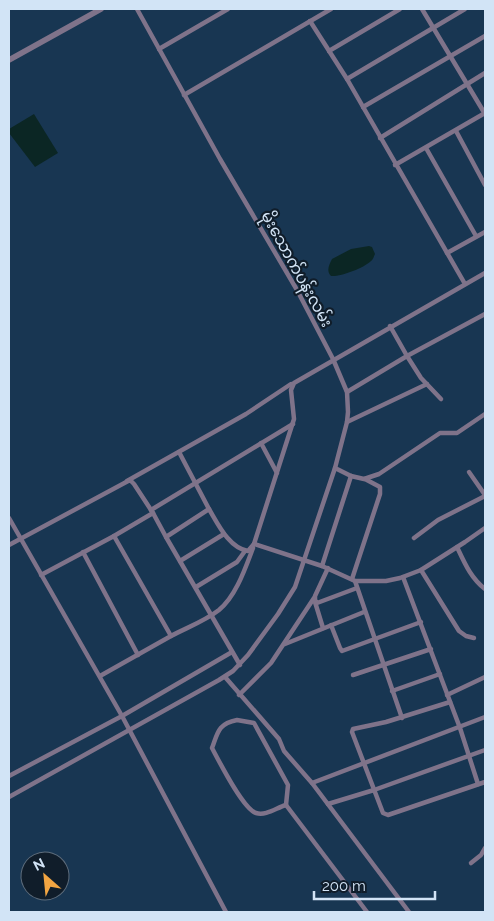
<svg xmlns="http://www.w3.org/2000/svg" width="494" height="921" font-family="Raleway,'Noto Sans Myanmar',sans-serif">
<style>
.water{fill:#0b2624}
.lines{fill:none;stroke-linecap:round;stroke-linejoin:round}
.minor{stroke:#7f738a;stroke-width:4.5}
.tertiary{stroke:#7f738a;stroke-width:5.5}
.labels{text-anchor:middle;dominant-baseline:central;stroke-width:4.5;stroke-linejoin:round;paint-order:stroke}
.street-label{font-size:16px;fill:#d2e4f6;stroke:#101d2a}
</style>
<rect width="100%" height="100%" fill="#183652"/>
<!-- water -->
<g class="water">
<polygon points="34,114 58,153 35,167 9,133 9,129"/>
<path d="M369,246L372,247L375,254C374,256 373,260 371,261C364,268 340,277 331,276C326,271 329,265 332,259L351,249Z"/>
</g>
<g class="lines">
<!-- minor -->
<g class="minor">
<polyline points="422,9 485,114"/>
<polyline points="310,21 347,79 465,284"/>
<polyline points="159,49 228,9"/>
<polyline points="329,51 400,9"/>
<polyline points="347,79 465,9"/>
<polyline points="184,95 331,9"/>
<polyline points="363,107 485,36"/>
<polyline points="456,131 485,185"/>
<polyline points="380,138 485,73"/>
<polyline points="426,148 476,236"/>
<polyline points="395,165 485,113"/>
<polyline points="447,253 485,232"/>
<polyline points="485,273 294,383 291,390 294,419 254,544 322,566 355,581 386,581 400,578 421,570 465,542 485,528"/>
<polyline points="390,326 407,356 485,314"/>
<polyline points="347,392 407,356 421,378 441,399"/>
<polyline points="347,422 427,384"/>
<polyline points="261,443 277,473"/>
<polyline points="179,452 209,509"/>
<polyline points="335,468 351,476 364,479 379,474 440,433 457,433 485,414"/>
<polyline points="469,472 485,495"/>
<polyline points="127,481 246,414 291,384"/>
<polyline points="151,510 293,424"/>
<polyline points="9,518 122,716 226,912"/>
<path d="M114,536L153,513L166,537L209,509C218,524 229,548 248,551L254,544"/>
<polyline points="166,537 240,665"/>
<polyline points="414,538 438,520 485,496"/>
<polyline points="9,545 130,480 134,484 153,513"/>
<path d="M457,547C465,564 471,578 485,589"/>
<polyline points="83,552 138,655"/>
<polyline points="180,561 224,534"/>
<polyline points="322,566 351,476"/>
<polyline points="328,568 315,596 315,600 317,603 357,588"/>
<polyline points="421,570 459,631 466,636 474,638"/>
<polyline points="41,575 114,536 171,636 100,676"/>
<polyline points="403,577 460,728 478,784"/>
<polyline points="352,579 380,494 380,487 365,479"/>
<polyline points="355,581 402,718"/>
<polyline points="196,587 237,562 245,551"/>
<polyline points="315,602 323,628"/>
<polyline points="331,625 340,648 342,651 421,622"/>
<path d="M171,636C186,628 205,621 219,610C236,596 245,569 253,548"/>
<polyline points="285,644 364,612"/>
<polyline points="353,675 431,649"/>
<polyline points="225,677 279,739 284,751 312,783 485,717"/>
<polyline points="392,691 440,674"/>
<polyline points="239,695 271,663 314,598"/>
<polyline points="447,695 485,677"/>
<polyline points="450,702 386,722 353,729 352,732 383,813 388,815 485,782"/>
<path d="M237,720L254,723L288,785L286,805C276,808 266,816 256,813C243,809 219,761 212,748C218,732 218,724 237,720Z"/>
<polyline points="9,776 122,716 232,652"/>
<polyline points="312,783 409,912"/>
<polyline points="9,797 219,680 233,671 248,655 278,614 295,587 335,468 347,422 348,412 347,392 333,359 297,290 220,159 137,9"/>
<polyline points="328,804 374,790 485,750"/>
<polyline points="286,805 367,912"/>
<polyline points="471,863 481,855 485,848"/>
</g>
<!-- tertiary -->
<polyline class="tertiary" points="9,60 101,9"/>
</g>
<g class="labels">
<!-- street labels -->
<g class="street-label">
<text transform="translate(297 269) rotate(61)">မိုးသောက်ပန်းလမ်း</text>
</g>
</g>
<!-- border -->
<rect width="494" height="921" fill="none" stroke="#d2e4f6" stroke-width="20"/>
<!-- north arrow -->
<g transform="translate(45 876) rotate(333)"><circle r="24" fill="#101d2a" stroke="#5e6d7c"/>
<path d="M0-4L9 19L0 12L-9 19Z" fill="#f2a542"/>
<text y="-8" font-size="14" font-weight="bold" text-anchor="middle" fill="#d2e4f6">N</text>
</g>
<!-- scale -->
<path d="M314 891v8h121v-8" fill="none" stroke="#d2e4f6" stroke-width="2.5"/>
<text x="322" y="891" font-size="15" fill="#d2e4f6" stroke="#101d2a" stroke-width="4" paint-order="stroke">200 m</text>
</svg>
